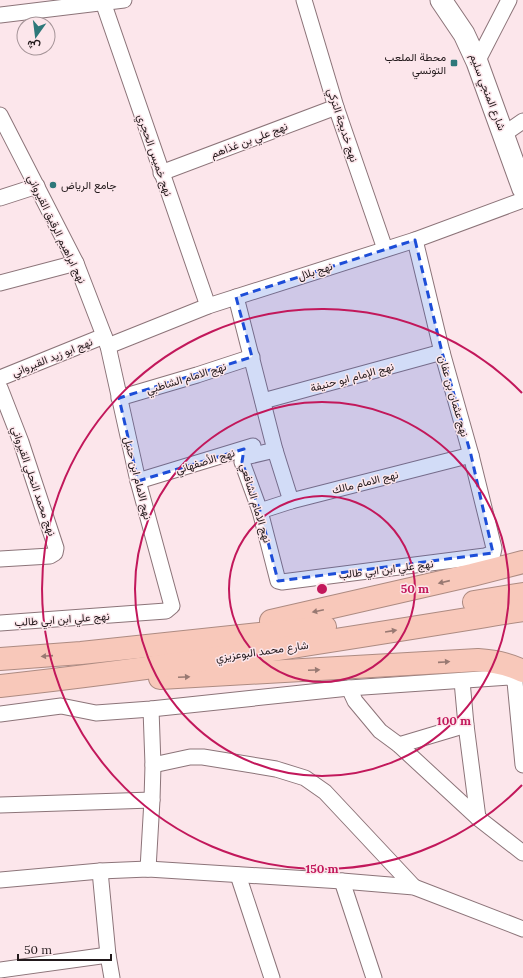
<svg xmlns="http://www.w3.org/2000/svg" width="523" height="978" font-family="Lora,Vazirmatn,serif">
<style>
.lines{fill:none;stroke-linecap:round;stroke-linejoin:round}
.minor-casing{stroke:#8c7479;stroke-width:17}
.secondary-casing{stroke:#8c7479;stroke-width:23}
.motorway-casing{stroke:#ad8b82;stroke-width:24}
.minor{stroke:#fff;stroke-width:15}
.secondary{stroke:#fff;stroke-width:21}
.motorway{stroke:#f8c8ba;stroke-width:22}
.oneway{fill:#987972}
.marked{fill:#1d4ed8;fill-opacity:0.2;stroke:#1d4ed8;stroke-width:3;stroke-dasharray:8 5;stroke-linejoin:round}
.ring{fill:none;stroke:#c2185b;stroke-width:2}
.poi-dot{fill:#2e787a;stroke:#fce6eb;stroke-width:1.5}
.labels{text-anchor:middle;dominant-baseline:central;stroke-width:3;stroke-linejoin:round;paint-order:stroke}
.poi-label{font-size:11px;fill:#22191b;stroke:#fce6eb;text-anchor:end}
.street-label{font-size:11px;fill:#22191b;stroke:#fce6eb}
.centre{fill:#c2185b;stroke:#fce6eb;stroke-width:2}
.ring-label{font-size:12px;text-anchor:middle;font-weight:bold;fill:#c2185b;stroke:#fce6eb;stroke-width:3;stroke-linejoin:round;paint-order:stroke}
</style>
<rect width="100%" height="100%" fill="#fce6eb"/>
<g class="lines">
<!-- minor casing -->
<g class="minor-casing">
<g id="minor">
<polyline points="304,0 336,107 385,249"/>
<polyline points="103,2 208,306"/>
<polyline points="0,15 124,0"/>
<polyline points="477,62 509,0"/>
<polyline points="0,115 76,263 108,346 138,481 172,606 166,611 0,623"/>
<polyline points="504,134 523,121"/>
<polyline points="161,173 336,107"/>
<polyline points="0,198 37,186"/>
<polyline points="0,283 76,263"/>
<polyline points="236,297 275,450 291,501"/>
<polyline points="108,346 208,306 415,240 523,200"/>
<polyline points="0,378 104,336"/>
<polyline points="0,388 21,442 56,548 55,553 50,556 0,559"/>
<polyline points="119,398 197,375 252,357"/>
<polyline points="263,401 442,352"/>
<polyline points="275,450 245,457 242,462 260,511 278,581 282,582 485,556 493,553 494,548 471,455 442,352 415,240"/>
<polyline points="138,481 253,446"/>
<polyline points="260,511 291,501 471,455"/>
<polyline points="462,681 466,725 478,818"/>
<polyline points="349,688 355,701 380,731 399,745 478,818 523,853"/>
<polyline points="0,714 61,706 96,713 151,709 349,688 510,677 515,682 523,765"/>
<polyline points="399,745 466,725"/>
<polyline points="153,765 190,757 203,757 276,769 305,778 325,792 414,887"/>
<polyline points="0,805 152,800"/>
<polyline points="148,869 152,800 153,765 151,709"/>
<polyline points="100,871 108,955 112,978"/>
<polyline points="238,875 272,978"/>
<polyline points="0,880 100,871 148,869 342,881 414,887 523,929"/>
<polyline points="342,881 374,978"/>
<polyline points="0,970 108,955"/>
</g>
</g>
<!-- secondary casing -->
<g class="secondary-casing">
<polyline id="secondary" points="441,0 464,34 477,62 523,189"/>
</g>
<!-- motorway casing -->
<g class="motorway-casing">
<g id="motorway">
<polyline points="474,602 523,594"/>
<polyline points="271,621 472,575 523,562"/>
<polyline points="0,659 81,653 325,627"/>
<path d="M160,678L478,660C495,661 508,664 523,671"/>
<path d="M0,686C175,667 349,638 523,610"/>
</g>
</g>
<!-- minor -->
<use href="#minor" class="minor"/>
<!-- secondary -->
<use href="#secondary" class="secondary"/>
<!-- motorway -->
<use href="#motorway" class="motorway"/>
</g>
<!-- one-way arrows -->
<defs><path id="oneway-solid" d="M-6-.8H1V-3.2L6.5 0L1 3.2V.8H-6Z"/></defs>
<g class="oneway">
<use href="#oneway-solid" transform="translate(444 582) rotate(167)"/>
<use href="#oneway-solid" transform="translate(318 611) rotate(168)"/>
<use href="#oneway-solid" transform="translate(391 631) rotate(-9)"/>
<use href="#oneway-solid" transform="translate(47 656) rotate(176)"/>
<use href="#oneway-solid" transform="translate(444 662) rotate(-4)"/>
<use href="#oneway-solid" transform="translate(314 670) rotate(-3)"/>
<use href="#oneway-solid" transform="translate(184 677) rotate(-3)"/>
</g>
<!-- marked area -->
<path class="marked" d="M415,240L442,352L471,455L493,553L278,581L260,511L242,462L244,449L138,481L119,398L252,357L236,297Z"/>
<!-- distance rings -->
<g class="ring">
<circle cx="322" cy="589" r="93"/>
<circle cx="322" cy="589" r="187"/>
<path d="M522 785A280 280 0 1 1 522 393"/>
</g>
<!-- markers -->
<g class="poi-dot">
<rect x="450" y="59" width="8" height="8" rx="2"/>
<circle cx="53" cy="185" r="4"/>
</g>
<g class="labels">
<!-- poi labels -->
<g class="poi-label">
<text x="446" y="57">محطة الملعب<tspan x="446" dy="13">التونسي</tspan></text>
<text x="61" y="185" text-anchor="start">جامع الرياض</text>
</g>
<!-- street labels -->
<g class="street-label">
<text transform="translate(488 92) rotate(69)">شارع المنجي سليم</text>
<text transform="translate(343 125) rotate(72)">نهج خديجة التركي</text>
<text transform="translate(249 140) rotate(-21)">نهج علي بن غذاهم</text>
<text transform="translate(155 155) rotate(71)">نهج خميس الحجري</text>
<text transform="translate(57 229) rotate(64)">نهج ابراهيم الرقيق القيرواني</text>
<text transform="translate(315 271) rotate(-18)">نهج بلال</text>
<text transform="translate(52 357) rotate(-22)">نهج ابو زيد القيرواني</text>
<text transform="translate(352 377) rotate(-15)">نهج الإمام ابو حنيفة</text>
<text transform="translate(186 378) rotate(-17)">نهج الامام الشاطبي</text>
<text transform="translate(454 396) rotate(74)">نهج عثمان بن عفان</text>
<text transform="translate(205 461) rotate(-17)">نهج الأصفهاني</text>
<text transform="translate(138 478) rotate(76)">نهج الامام ابن حنبل</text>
<text transform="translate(34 481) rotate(71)">نهج محمد النحلي القيرواني</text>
<text transform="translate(365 482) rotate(-14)">نهج الامام مالك</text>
<text transform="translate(256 503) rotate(73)">نهج الامام الشافعي</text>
<text transform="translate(386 569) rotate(-7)">نهج علي ابن ابي طالب</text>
<text transform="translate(62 619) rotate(-4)">نهج علي ابن ابي طالب</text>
<text transform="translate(262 651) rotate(-8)">شارع محمد البوعزيزي</text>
</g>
</g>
<circle cx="322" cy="589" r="6" class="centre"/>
<g class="ring-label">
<text x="415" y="593">50 m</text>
<text x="454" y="725">100 m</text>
<text x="322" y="873">150 m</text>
</g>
<!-- north arrow -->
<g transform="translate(36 36) rotate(194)"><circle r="19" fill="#fce6eb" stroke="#a59498"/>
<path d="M0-3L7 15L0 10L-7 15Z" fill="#2e787a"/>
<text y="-6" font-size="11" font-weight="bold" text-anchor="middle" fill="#22191b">ش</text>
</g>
<!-- scale -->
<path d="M18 954v6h93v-6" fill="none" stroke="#22191b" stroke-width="2"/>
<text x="24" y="954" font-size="12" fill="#22191b" stroke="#fce6eb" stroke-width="3" paint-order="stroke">50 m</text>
</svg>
